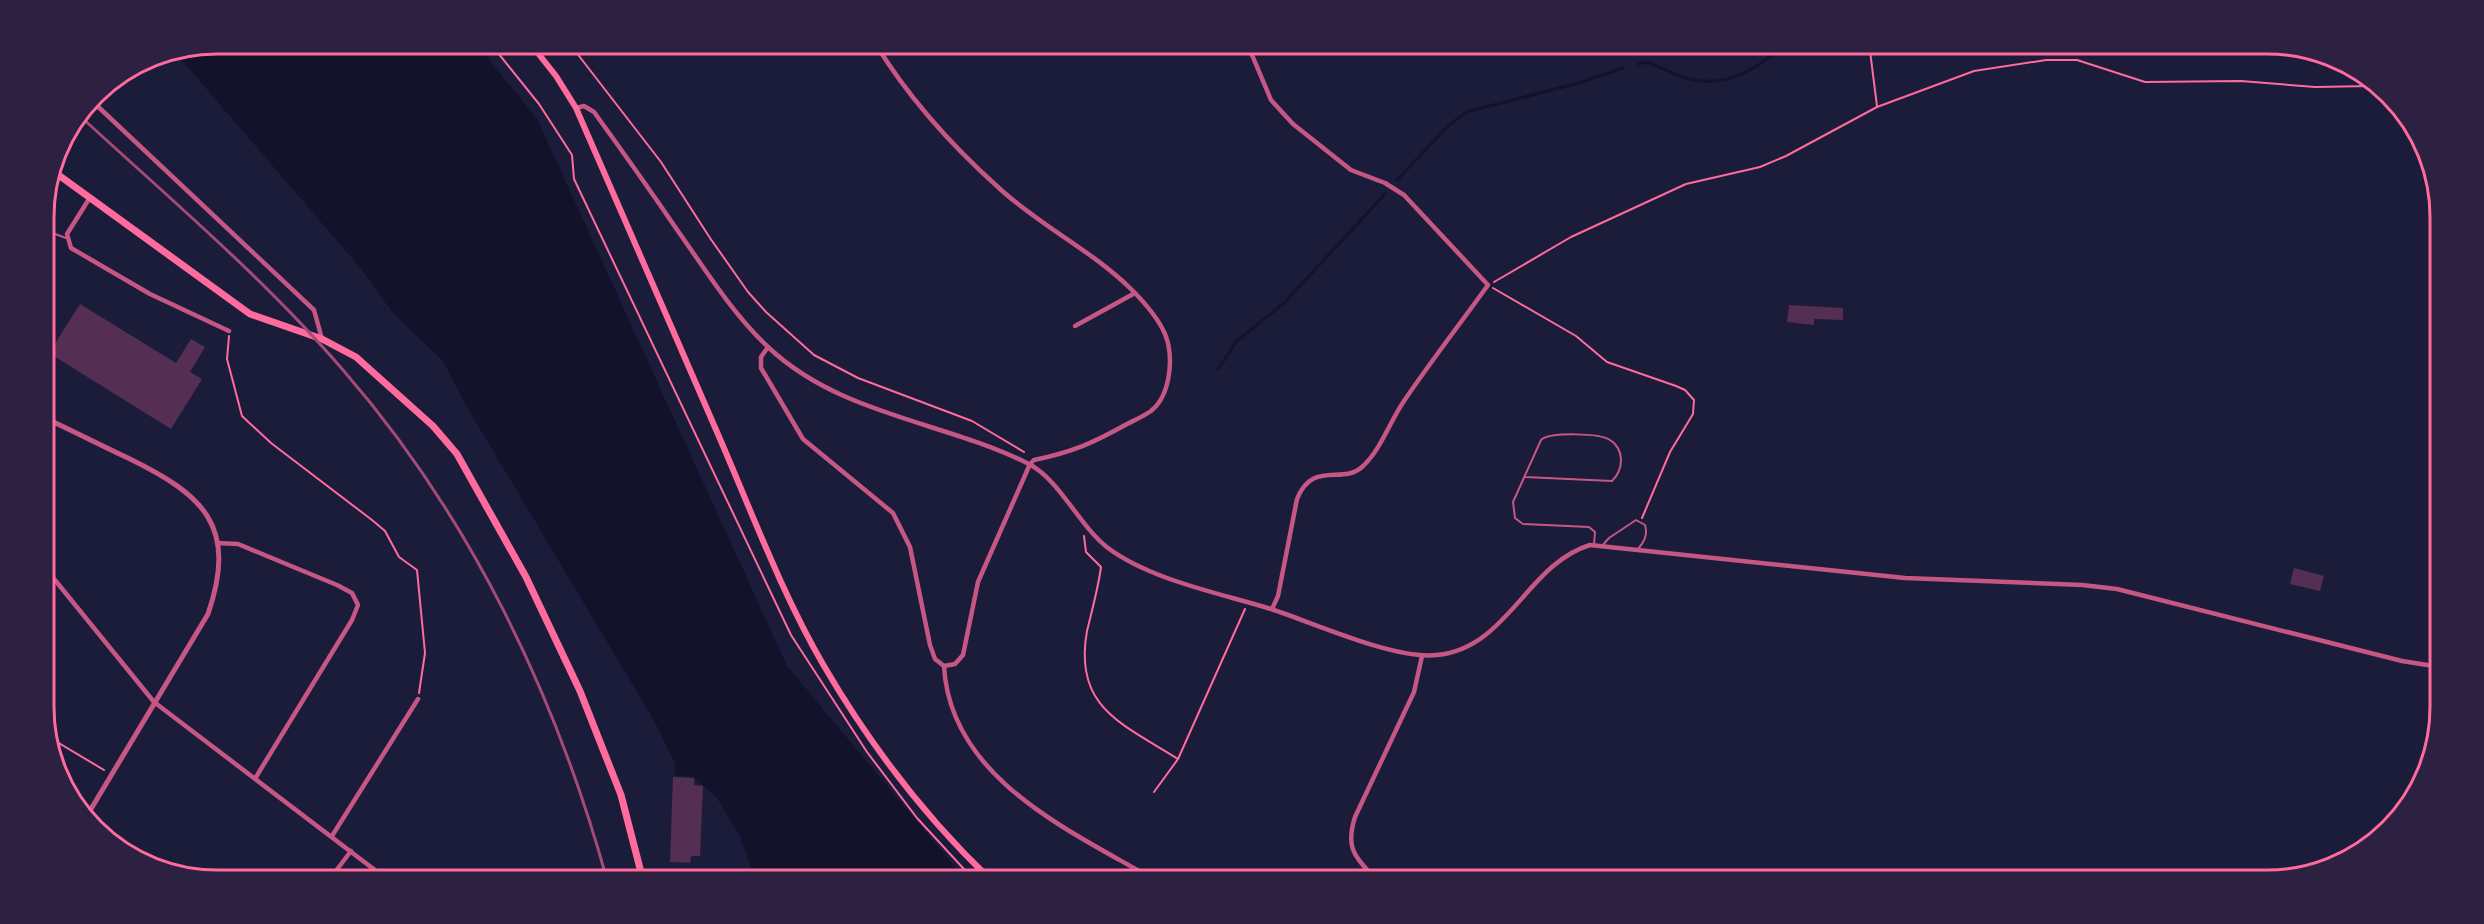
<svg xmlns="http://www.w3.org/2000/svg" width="2484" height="924" font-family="'Public Sans',sans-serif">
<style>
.water{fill:#12122b}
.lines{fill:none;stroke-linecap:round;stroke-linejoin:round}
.stream{stroke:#12122b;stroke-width:3}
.building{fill:#542f53}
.path{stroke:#ff6b9d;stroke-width:2}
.service{stroke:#c65784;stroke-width:2}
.minor{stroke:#c65784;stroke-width:4.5}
.tertiary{stroke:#c65784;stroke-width:5}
.secondary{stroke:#ff6b9d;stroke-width:6}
.primary{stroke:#ff6b9d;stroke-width:7}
.rail{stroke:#a44b75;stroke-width:3}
.rim{fill:none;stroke:#ff6b9d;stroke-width:3}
</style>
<rect width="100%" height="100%" fill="#1b1b3a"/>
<!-- water -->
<polygon class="water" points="217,44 476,44 537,119 787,666 966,880 749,880 754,876 740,836 717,798 694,777 675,775 675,764 655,722 468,409 443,361 393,313 362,270 175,52"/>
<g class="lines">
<!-- stream -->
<g class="stream">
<path d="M1639,64L1646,62C1661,67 1678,77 1694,80C1730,87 1761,67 1786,43"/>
<polyline points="1397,180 1447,127 1466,112 1575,84 1623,68"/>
<polyline points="1218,369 1237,341 1284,303 1385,194"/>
</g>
</g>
<!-- building -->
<g class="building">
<polygon points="80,304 176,363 191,339 205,347 190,372 202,379 171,429 49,353"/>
<polygon points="1789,305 1843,308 1843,320 1814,319 1814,325 1787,322"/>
<polygon points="2294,568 2324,576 2320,591 2290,584"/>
<polygon points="673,777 694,778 694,785 703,786 700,856 691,856 690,863 670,862"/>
</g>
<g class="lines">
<!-- path -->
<g class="path">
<polyline points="490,43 539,104 572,155 574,179 791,635 867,752 917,818 974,880"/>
<polyline points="569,43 661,162 710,238 748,292 766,312 814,355 858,378 972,421 1024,452"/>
<polyline points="1869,43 1877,106"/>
<polyline points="2361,78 2366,85"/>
<polyline points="1494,282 1571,237 1686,184 1760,167 1786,156 1877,107 1974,71 2046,60 2077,60 2145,82 2241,81 2315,87 2372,86"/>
<polyline points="1493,288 1576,336 1607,362 1676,386 1685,390 1694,400 1693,414 1670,452 1642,518"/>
<polyline points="229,336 227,359 242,416 271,443 372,520 385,531 399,557 417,570 425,653 419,693"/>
<path d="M1084,536L1086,552L1101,567C1098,589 1092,610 1087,631C1073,708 1123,724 1178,759"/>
<polyline points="47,736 104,770"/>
<polyline points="1154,792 1178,759 1245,609"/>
</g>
<!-- service -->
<g class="service">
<polyline points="44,230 66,238"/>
<path d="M1525,477L1612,481C1618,475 1621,469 1621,460C1621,452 1617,444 1610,440C1600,433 1550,432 1541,440L1513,502L1515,518L1523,524L1589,527L1595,532L1594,545"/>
<path d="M1602,546L1609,538L1636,520L1645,525C1648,535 1644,542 1638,549"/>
</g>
<!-- minor -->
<g class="minor">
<path d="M1247,43L1271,100L1293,124L1351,170L1385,183L1404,195L1488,285C1460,324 1431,361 1404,401C1390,421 1381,450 1362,467C1342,485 1313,460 1297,499L1278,596L1272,609"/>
<polyline points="92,101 314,310 322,339"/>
<path d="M576,108L584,106L594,112C623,152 652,193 680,234C707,272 733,314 768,347C840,415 942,421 1027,463C1060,479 1078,525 1108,548C1151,580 1219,593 1271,609C1314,623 1394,660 1437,655C1508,648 1527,564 1590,545L1905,578L2082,585L2117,589L2402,661L2440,667"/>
<polyline points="89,199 67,234 71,248 150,294 229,331"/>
<polyline points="1075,326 1135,293"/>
<path d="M768,347L761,357V368L803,439L893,513L910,547L930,645L935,659L944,666L955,664L963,655L978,582L1030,464L1034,460C1073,452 1093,443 1127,424C1135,420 1144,416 1151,411C1171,395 1174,356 1165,334C1158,318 1145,303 1132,290C1093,251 1040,226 999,188C952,146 908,97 875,43"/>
<polyline points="217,543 238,544 337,585 352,593 358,605 352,620 256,777"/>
<polyline points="46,569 154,702 388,880"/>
<path d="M944,666C950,779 1071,831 1155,880"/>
<polyline points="332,836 418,699"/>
<polyline points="329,880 351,851"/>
<path d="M1376,880C1355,856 1345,849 1355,817L1414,692L1422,656"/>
</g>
<!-- tertiary -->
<path class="tertiary" d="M45,418C73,431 100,445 128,458C204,495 238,526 208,614L85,819"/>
<!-- secondary -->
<path class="secondary" d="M530,43L556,76L576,108C623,215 670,324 717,432C751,510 781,592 824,666C869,743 926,818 991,880"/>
<!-- primary -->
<polyline class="primary" points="53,171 250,314 322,339 356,357 433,426 457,454 526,577 580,691 621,795 643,880"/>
<!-- rail -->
<path class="rail" d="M80,116C169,198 264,278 343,370C470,516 556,695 607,880"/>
</g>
<!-- crop -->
<path d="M0 0H2484V924H0ZM217 54H2267A163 163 0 0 1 2430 217V707A163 163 0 0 1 2267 870H217A163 163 0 0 1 54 707V217A163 163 0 0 1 217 54Z" fill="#2d2142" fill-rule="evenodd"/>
<path class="rim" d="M217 54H2267A163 163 0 0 1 2430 217V707A163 163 0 0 1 2267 870H217A163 163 0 0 1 54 707V217A163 163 0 0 1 217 54Z"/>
</svg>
